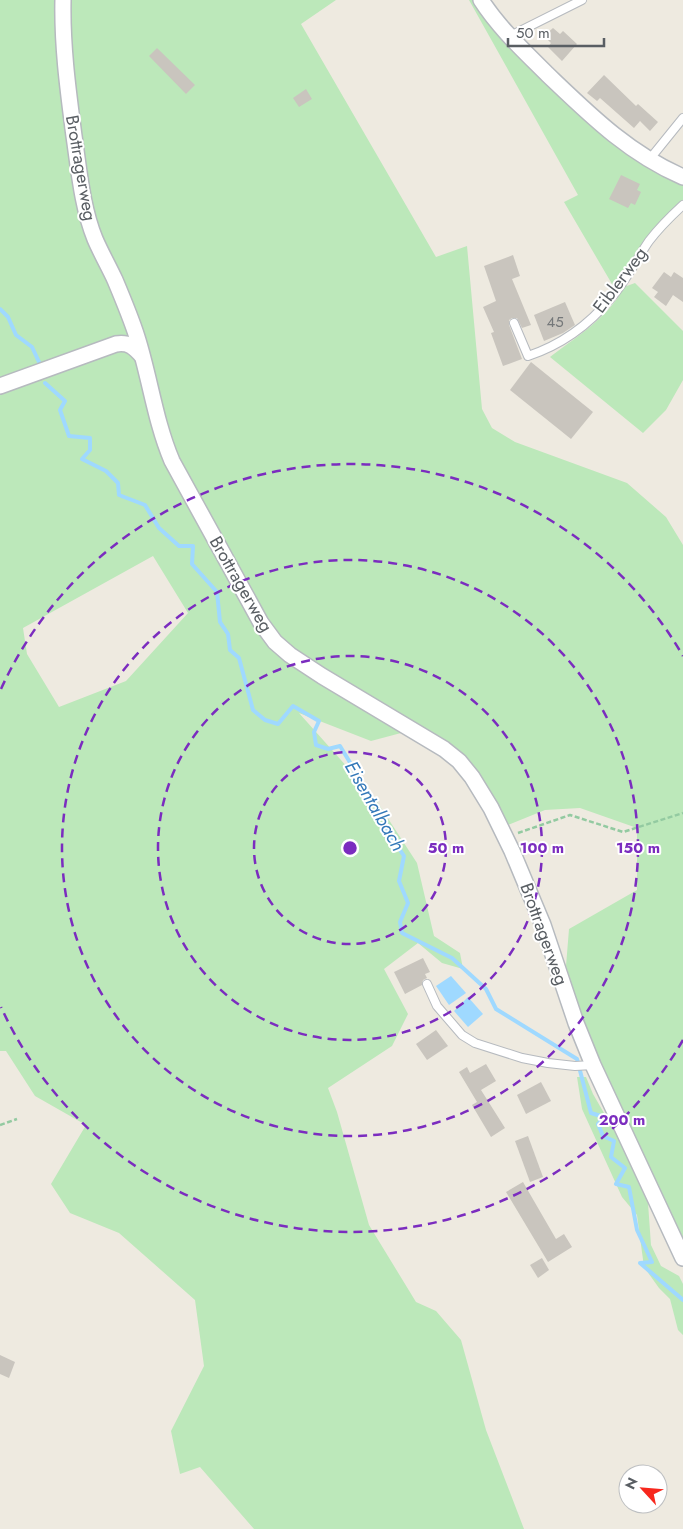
<svg xmlns="http://www.w3.org/2000/svg" width="683" height="1529" font-family="Jost,sans-serif">
<style>
.green{fill:#bce8ba;fill-rule:evenodd}
.water{fill:#9fd9ff}
.lines{fill:none;stroke-linecap:round;stroke-linejoin:round}
.stream{stroke:#9fd9ff;stroke-width:4}
.building{fill:#c9c5be}
.service-casing{stroke:#b6babf;stroke-width:10}
.minor-casing{stroke:#b6babf;stroke-width:18}
.path{stroke:#93caa1;stroke-width:2.5;stroke-dasharray:5 2.5;stroke-linecap:butt}
.service{stroke:#fff;stroke-width:8}
.minor{stroke:#fff;stroke-width:15}
.ring{fill:none;stroke:#7b2cbf;stroke-width:2.5;stroke-dasharray:9 6}
.labels{text-anchor:middle;dominant-baseline:central;stroke-width:4;stroke-linejoin:round;paint-order:stroke}
.number-label{font-size:15px;fill:#75787a}
.street-label{font-size:18px;fill:#595e63;stroke:#fff}
.water-label{font-size:19px;font-style:italic;fill:#3479b9;stroke:#fff}
.centre{fill:#7b2cbf;stroke:#fff;stroke-width:2.5}
.ring-label{font-size:15px;text-anchor:middle;font-weight:bold;fill:#7b2cbf;stroke:#fff;stroke-width:4;stroke-linejoin:round;paint-order:stroke}
</style>
<rect width="100%" height="100%" fill="#eeeae0"/>
<!-- green -->
<g class="green">
<path d="M0,0H336L301,24L436,257L467,246L482,409L492,428L515,442L627,483L666,517L683,545V1245L598,1068L566,966L569,929L637,890V828L580,808L545,810L508,825L476,770L443,744L416,729L371,741L299,713L374,797L417,863L434,936L460,953L463,969L442,963L418,943L384,969L408,1014L392,1046L328,1088L337,1112L369,1225L416,1302L436,1311L461,1340L486,1430L524,1529H254L200,1467L180,1474L171,1431L204,1366L195,1300L119,1233L70,1213L51,1184L86,1125L35,1096L6,1051H0ZM153,556L188,613L126,681L59,707L27,654L23,628Z"/>
<path d="M469,0H487L496,14L612,128L683,172V210L653,242L624,287L635,283L683,331V380L666,410L643,433L550,357C575,338 601,322 619,296L564,202L578,195Z"/>
<polygon points="577,1077 586,1077 593,1094 619,1139 648,1203 651,1245 661,1266 679,1276 683,1284 683,1335 678,1330 670,1299 659,1288 644,1267 637,1215 622,1197 582,1109"/>
</g>
<!-- water -->
<g class="water">
<polygon points="451,976 466,993 449,1005 436,986"/>
<polygon points="468,997 483,1014 468,1027 454,1011"/>
</g>
<g class="lines">
<!-- stream -->
<g class="stream">
<polyline points="0,309 8,317 16,335 32,347 39,362"/>
<polyline points="45,383 65,401 60,410 69,436 90,438 90,450 82,459 106,471 118,483 119,495 145,505 159,528 179,546 193,546 192,564 217,592 220,622 228,634 230,650 239,658 253,710 265,720 278,724 293,706 319,721 314,732 316,745 328,749 340,746 354,769 357,782 385,817 388,832 404,856 399,881 408,903 400,922 402,933 452,958 486,989 496,1009 577,1059 591,1113 604,1117 598,1124 603,1136 614,1141 611,1157 625,1168 616,1184 629,1187 637,1230 652,1262 640,1263 683,1300"/>
</g>
</g>
<!-- building -->
<g class="building">
<polygon points="553,28 560,34 563,31 577,44 562,61 548,47 551,43 544,36"/>
<polygon points="157,48 195,85 186,94 149,56"/>
<polygon points="604,75 636,106 638,104 658,122 650,131 640,121 634,128 600,98 597,101 587,93"/>
<polygon points="306,89 312,99 299,107 293,98"/>
<polygon points="621,175 640,184 637,190 641,192 635,205 631,203 628,208 609,199"/>
<polygon points="513,255 520,276 512,279 531,325 522,328 517,318 512,318 509,320 509,325 522,359 503,366 491,333 494,332 483,307 496,301 484,266"/>
<polygon points="664,272 671,277 674,272 683,278 683,302 673,295 666,306 654,297 658,292 652,288"/>
<polygon points="565,302 575,325 563,333 544,341 534,315"/>
<polygon points="531,362 593,412 571,439 510,390"/>
<polygon points="423,958 430,972 425,974 427,978 423,980 422,985 405,994 394,972"/>
<polygon points="436,1030 448,1046 427,1060 416,1044"/>
<polygon points="486,1064 496,1081 481,1090 505,1128 491,1137 472,1105 477,1102 459,1072 467,1067 470,1073"/>
<polygon points="541,1082 551,1101 526,1114 517,1095"/>
<polygon points="528,1136 543,1177 530,1182 515,1141"/>
<polygon points="523,1182 556,1239 564,1234 572,1247 548,1262 506,1192"/>
<polygon points="542,1258 549,1270 538,1278 530,1265"/>
<polygon points="0,1355 15,1362 9,1378 0,1374"/>
</g>
<g class="lines">
<!-- service casing -->
<g class="service-casing">
<g id="service">
<polyline points="510,36 582,0"/>
<polyline points="649,160 683,118"/>
<path d="M514,323L528,356C561,345 588,326 611,298C626,281 636,260 649,241C659,228 671,216 683,205"/>
<polyline points="427,984 437,1006 462,1035 475,1043 522,1058 548,1063 575,1066 593,1065"/>
</g>
</g>
<!-- minor casing -->
<g class="minor-casing">
<g id="minor">
<path d="M63,0C62,46 68,90 74,136C79,170 82,207 95,239C101,253 109,267 115,280C123,299 131,318 137,337C150,378 155,421 172,461L261,623L275,642L290,655L322,676L444,749L459,761L472,777L491,808L512,851L543,925L576,1023L593,1065L683,1258"/>
<path d="M481,0C499,28 524,51 547,74C590,115 628,153 683,177"/>
<path d="M0,386L116,344C129,342 134,347 142,356"/>
</g>
</g>
<!-- path -->
<g class="path">
<polyline points="518,833 570,815 623,832 683,813"/>
<polyline points="0,1125 17,1119"/>
</g>
<!-- service -->
<use href="#service" class="service"/>
<!-- minor -->
<use href="#minor" class="minor"/>
</g>
<!-- distance rings -->
<g class="ring">
<circle cx="350" cy="848" r="96"/>
<circle cx="350" cy="848" r="192"/>
<circle cx="350" cy="848" r="288"/>
<path d="M683 1040A384 384 0 0 1 1 1007M1 689A384 384 0 0 1 683 656"/>
</g>
<g class="labels">
<!-- number labels -->
<g class="number-label">
<text x="555" y="322">45</text>
</g>
<!-- street labels -->
<g class="street-label">
<text transform="translate(81 168) rotate(80)">Brottragerweg</text>
<text transform="translate(620 280) rotate(-53)">Eiblerweg</text>
<text transform="translate(241 584) rotate(60)">Brottragerweg</text>
<text transform="translate(544 934) rotate(70)">Brottragerweg</text>
</g>
<!-- water labels -->
<g class="water-label">
<text transform="translate(375 806) rotate(60)">Eisentalbach</text>
</g>
</g>
<circle cx="350" cy="848" r="8" class="centre"/>
<g class="ring-label">
<text x="446" y="853">50 m</text>
<text x="542" y="853">100 m</text>
<text x="638" y="853">150 m</text>
<text x="622" y="1125">200 m</text>
</g>
<!-- north arrow -->
<g transform="translate(643 1489) rotate(296)"><circle r="24" fill="#ffffff" stroke="#bdbfc1"/>
<path d="M0-4L9 19L0 12L-9 19Z" fill="#f7271d"/>
<text y="-8" font-size="14" font-weight="bold" text-anchor="middle" fill="#595e63">N</text>
</g>
<!-- scale -->
<path d="M508 38v8h96v-8" fill="none" stroke="#595e63" stroke-width="2.5"/>
<text x="516" y="38" font-size="15" fill="#595e63" stroke="#ffffff" stroke-width="4" paint-order="stroke">50 m</text>
</svg>
